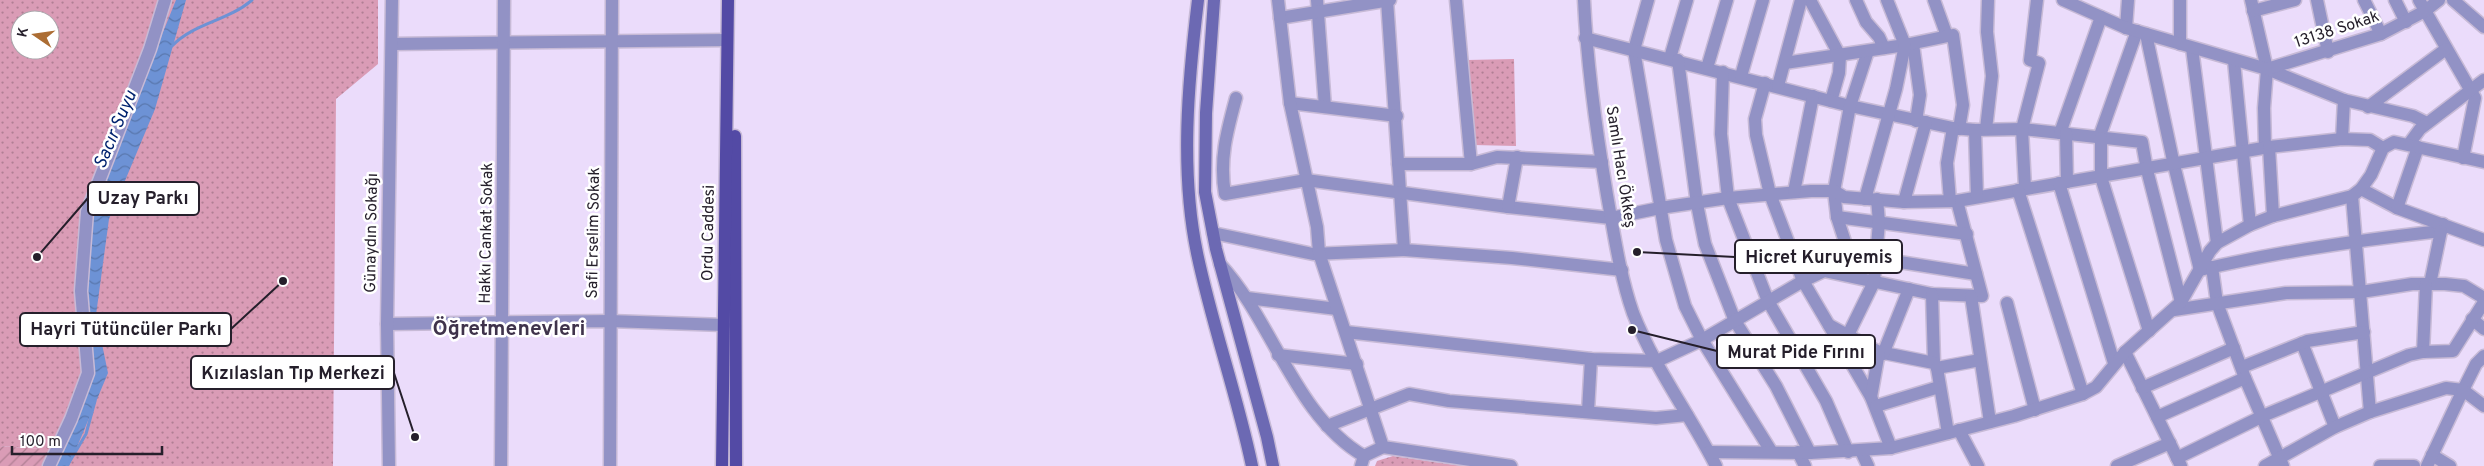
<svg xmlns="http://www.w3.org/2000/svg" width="2484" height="466" font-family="Overpass,sans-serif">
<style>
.park{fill:url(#park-dots);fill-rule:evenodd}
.garden{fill:url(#garden-furrows)}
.water{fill:url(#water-waves)}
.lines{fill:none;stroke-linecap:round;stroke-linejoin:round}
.stream{stroke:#6d92d5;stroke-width:3}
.minor-casing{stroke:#c7bad6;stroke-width:15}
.tertiary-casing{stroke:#c7bad6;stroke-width:15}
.secondary-casing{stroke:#c7bad6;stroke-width:15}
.primary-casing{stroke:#c7bad6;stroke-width:15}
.minor{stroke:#9292c5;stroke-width:12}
.tertiary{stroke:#9292c5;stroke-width:12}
.secondary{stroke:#6c69b3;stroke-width:12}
.primary{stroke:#534aa5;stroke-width:12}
.labels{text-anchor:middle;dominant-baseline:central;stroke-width:5;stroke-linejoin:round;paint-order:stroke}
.street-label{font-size:16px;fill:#251f2b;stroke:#fff}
.water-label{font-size:18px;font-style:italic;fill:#00236f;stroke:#fff}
.district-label{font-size:21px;font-weight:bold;fill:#3f334b;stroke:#fff}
.leader{fill:none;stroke:#251f2b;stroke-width:2}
.callout-dot{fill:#251f2b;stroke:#fff;stroke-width:2}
.callout{fill:#fff;stroke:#251f2b;stroke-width:2}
.callout-label{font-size:18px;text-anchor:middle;font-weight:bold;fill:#251f2b}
</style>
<defs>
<pattern id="park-dots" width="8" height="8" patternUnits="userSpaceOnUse" patternTransform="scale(1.25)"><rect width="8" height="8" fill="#da9cb6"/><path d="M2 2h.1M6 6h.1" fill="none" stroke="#b17f94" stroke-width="1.8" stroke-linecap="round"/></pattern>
<pattern id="garden-furrows" width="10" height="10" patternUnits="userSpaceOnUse" patternTransform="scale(1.25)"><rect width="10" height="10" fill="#da9cb6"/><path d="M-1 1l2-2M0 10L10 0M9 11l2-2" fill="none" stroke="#b17f94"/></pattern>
<pattern id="water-waves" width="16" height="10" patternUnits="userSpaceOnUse" patternTransform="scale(1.25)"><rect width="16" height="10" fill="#6d92d5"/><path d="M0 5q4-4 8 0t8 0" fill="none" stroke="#5977ad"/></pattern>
</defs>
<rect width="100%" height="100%" fill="#ebdcfb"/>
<!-- park -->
<g class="park">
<path d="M0,0H378V64L336,99L333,466H44L41,449L0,446ZM20,20H50V50H20Z"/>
<polygon points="1514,59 1516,146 1473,145 1467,60"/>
<polygon points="1393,456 1463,466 1375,466 1377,461"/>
</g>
<!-- garden -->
<polygon class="garden" points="0,446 41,449 51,454 44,466 0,466"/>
<!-- water -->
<polygon class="water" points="176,0 186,0 155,109 109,219 96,315 108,373 69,466 53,466 92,373 82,312 90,212"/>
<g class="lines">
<!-- stream -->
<g class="stream">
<path d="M172,46C194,23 228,21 252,0"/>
<polyline points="67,466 86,434 95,401"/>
</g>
<!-- minor casing -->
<g class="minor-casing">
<g id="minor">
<polyline points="1317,0 1325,107"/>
<polyline points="1387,0 1404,250 1512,258 1622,270"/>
<polyline points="1456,0 1471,164"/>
<polyline points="1648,0 1634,50 1666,240 1685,306 1702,340 1771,451"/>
<polyline points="1810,0 1840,56 1839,73 1831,101"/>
<polyline points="1856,0 1866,22 1879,37 1884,48"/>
<polyline points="1934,0 1947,36"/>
<polyline points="2251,0 2267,69 2264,108 2265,148"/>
<polyline points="2317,0 2328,52"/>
<polyline points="2364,0 2381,34"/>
<polyline points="2395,0 2406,22"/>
<polyline points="2419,0 2475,98 2463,158"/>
<polyline points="2453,0 2484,27"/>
<polyline points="2253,11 2295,0"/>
<polyline points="1280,18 1390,0"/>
<polyline points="2126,28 2128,0"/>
<path d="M2146,34L2174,165L2200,270C2280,251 2360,240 2441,231L2443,224"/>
<polyline points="1585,38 1850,106 1953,128 1975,130 2022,129 2142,142 2147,170 2181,302"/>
<polyline points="392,44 727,40"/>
<polyline points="1913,44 1920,95 1916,121"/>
<polyline points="2180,44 2180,0"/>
<polyline points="2192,48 2217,243"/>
<polyline points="1868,51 1850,106 1834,191 1837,217 1849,254 1976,274"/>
<polyline points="1670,58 1687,0"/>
<polyline points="1678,60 1697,204 1705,244 1735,321 1776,386 1810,453"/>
<polyline points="2234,61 2250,225"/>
<polyline points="1785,63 1905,45 1953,35 1963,105 1959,129"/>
<polyline points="1707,68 1727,0"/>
<polyline points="2267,69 2344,100 2413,116 2427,123"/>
<polyline points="1723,72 1721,134 1728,198 1768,301 1826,401 1848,452"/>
<polyline points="1741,76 1763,0"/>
<polyline points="1765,83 1755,119 1756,135 1770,194 1803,281 1824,271 1932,294 1982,296 1957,201"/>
<polyline points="1778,86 1801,0"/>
<path d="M1236,98C1227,131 1219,159 1225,194L1306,180L1508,207L1611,218L1660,208L1728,198L1811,191H1834L1844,197L1904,202L1957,201L2269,147L2342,139L2370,140L2383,148"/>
<polyline points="1290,103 1397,116"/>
<polyline points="2368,107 2446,49"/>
<polyline points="1986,129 1992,76 1987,32 1988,0"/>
<polyline points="1975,130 1977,197"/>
<polyline points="2060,133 2101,17"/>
<polyline points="2066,133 2067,182"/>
<polyline points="2099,138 2137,31"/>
<polyline points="2101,138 2101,177 2149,331"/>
<polyline points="2342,139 2344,100"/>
<polyline points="2409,144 2420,129 2484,80"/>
<polyline points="2269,147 2273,216"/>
<polyline points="1398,164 1471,164 1497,157 1602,162"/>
<polyline points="2059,183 2114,363"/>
<polyline points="2025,188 2022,129 2039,63 2030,60 2037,0"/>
<polyline points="2361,189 2397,208 2484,240"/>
<polyline points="2018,190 2083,394"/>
<polyline points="1794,192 1813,96"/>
<polyline points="2352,196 2370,412"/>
<polyline points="1865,199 1896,89 1905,45 1887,0"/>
<polyline points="1950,201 1947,163 1953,128"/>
<polyline points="1904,202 1926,122"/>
<polyline points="1508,207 1517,157"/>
<polyline points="2397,208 2418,147"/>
<polyline points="1837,217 1967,234"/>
<polyline points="1213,233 1313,254 1404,250"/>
<path d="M1220,264C1273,321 1295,416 1364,456"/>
<polyline points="2212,267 2217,303 2245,378 2283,466"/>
<polyline points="1824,271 1847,259 1849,254"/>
<polyline points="2430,284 2441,231"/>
<polyline points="1932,294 1934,363"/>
<polyline points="1971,296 1990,422"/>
<polyline points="1247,298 1337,309"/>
<polyline points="2007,303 2035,410"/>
<polyline points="2174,310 2286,293 2361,292 2412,284 2445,284 2464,286 2484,298"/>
<polyline points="2472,319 2484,329"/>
<polyline points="387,324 610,321 724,325"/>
<polyline points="1829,325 1879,352 1934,363 1937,368 1980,360"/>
<polyline points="1346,332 1591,359 1657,361 1702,340 1803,281 1871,397 1891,448"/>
<polyline points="1847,337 1874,282 1879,222 1877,199"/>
<polyline points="2302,343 2335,427"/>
<polyline points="2125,352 2181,466"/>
<polyline points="2423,352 2426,284"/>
<polyline points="1883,354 1909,289"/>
<polyline points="1278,355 1357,364"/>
<polyline points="2242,367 2307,341 2364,332"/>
<polyline points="1937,368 1948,433"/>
<polyline points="2142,388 2234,348"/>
<polyline points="1871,397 1879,352"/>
<polyline points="1876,406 1939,387"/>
<polyline points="1588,411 1591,359"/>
<polyline points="2157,417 2245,378"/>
<polyline points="1327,426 1409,394 1449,401 1656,418 1687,415"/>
<polyline points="1959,430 1978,466"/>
<polyline points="1861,451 1868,466"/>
<polyline points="1798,452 1805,466"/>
<polyline points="2432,455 2450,466"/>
<polyline points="2177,458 2265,415 2409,355 2423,352 2453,351 2484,302"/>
<polyline points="49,466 71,419 88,373 81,291 87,212 150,49 165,0"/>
<polyline points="501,466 504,0"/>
<polyline points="610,466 612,0"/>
<polyline points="1361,466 1364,456 1383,447"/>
<polyline points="2117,466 2170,443"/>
<polyline points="2265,466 2335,427 2370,412 2446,388 2463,390 2476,364 2484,356"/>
<polyline points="2380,466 2414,466"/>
<polyline points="2427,466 2463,390 2484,406"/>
</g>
</g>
<!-- tertiary casing -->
<g class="tertiary-casing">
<g id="tertiary">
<polyline points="1278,0 1290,103 1317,227 1319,253 1383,447 1511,466"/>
<path d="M1584,0C1587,66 1596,130 1607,195C1614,234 1620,276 1633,313C1654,367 1690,415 1716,466"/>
<polyline points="2063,0 2126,28 2267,69 2381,34 2425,11 2439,0"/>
<polyline points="1709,452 1810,453 1891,448 2014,416 2083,394 2096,387 2125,352 2181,302 2210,251 2217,243 2250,225 2273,216 2352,196 2361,189 2371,175 2383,148 2394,142 2484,162"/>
<polyline points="389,466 387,324 392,0"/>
</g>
</g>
<!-- secondary casing -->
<g class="secondary-casing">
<g id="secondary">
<path d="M1198,0C1188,83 1180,171 1197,253C1212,325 1237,394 1252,466"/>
<polyline points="1214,0 1206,113 1205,192 1216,249 1267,437 1273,466"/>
</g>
</g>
<!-- primary casing -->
<g class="primary-casing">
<g id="primary">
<polyline points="735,136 736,466"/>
<polyline points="722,466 728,0"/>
</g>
</g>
<!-- minor -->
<use href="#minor" class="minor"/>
<!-- tertiary -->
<use href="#tertiary" class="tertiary"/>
<!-- secondary -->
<use href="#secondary" class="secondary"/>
<!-- primary -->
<use href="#primary" class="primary"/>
</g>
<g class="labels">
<!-- street labels -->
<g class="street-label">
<text transform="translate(2337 30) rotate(-18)">13138 Sokak</text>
<text transform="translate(1620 167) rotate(81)">Samlı Hacı Ökkeş</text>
<text transform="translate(372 233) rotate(-89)">Günaydın Sokağı</text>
<text transform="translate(487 233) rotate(-89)">Hakkı Cankat Sokak</text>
<text transform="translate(594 233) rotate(-89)">Safi Erselim Sokak</text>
<text transform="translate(709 233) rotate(-89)">Ordu Caddesi</text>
</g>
<!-- water labels -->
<g class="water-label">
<text transform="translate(116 130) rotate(-67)">Sacır Suyu</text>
</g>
<!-- district labels -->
<g class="district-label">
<text x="509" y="329">Öğretmenevleri</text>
</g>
</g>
<!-- callouts -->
<path class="leader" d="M37 257L88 198M1637 252L1735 257M283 281L231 329M1632 330L1717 351M415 437L394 373"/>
<g class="callout-dot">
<circle cx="37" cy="257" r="5"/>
<circle cx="1637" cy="252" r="5"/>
<circle cx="283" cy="281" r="5"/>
<circle cx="1632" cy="330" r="5"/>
<circle cx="415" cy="437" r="5"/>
</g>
<g class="callout">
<rect x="88" y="182" width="111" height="33" rx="5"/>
<rect x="1735" y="240" width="167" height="33" rx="5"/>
<rect x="20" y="313" width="211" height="33" rx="5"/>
<rect x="1717" y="335" width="158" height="33" rx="5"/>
<rect x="191" y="356" width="203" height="33" rx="5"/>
</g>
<g class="callout-label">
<text x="143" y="204">Uzay Parkı</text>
<text x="1819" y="263">Hicret Kuruyemis</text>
<text x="126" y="335">Hayri Tütüncüler Parkı</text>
<text x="1796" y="358">Murat Pide Fırını</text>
<text x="293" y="379">Kızılaslan Tıp Merkezi</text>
</g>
<!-- north arrow -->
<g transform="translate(35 35) rotate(283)"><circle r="24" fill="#ffffff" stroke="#a8a5aa"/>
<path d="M0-4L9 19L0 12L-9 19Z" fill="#ac6d33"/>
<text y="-8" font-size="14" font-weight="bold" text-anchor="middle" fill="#251f2b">K</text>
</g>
<!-- scale -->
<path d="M12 446v8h150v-8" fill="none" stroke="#251f2b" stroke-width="2.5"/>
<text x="20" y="446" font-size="15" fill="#251f2b" stroke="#ffffff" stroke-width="4" paint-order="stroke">100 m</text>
</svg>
